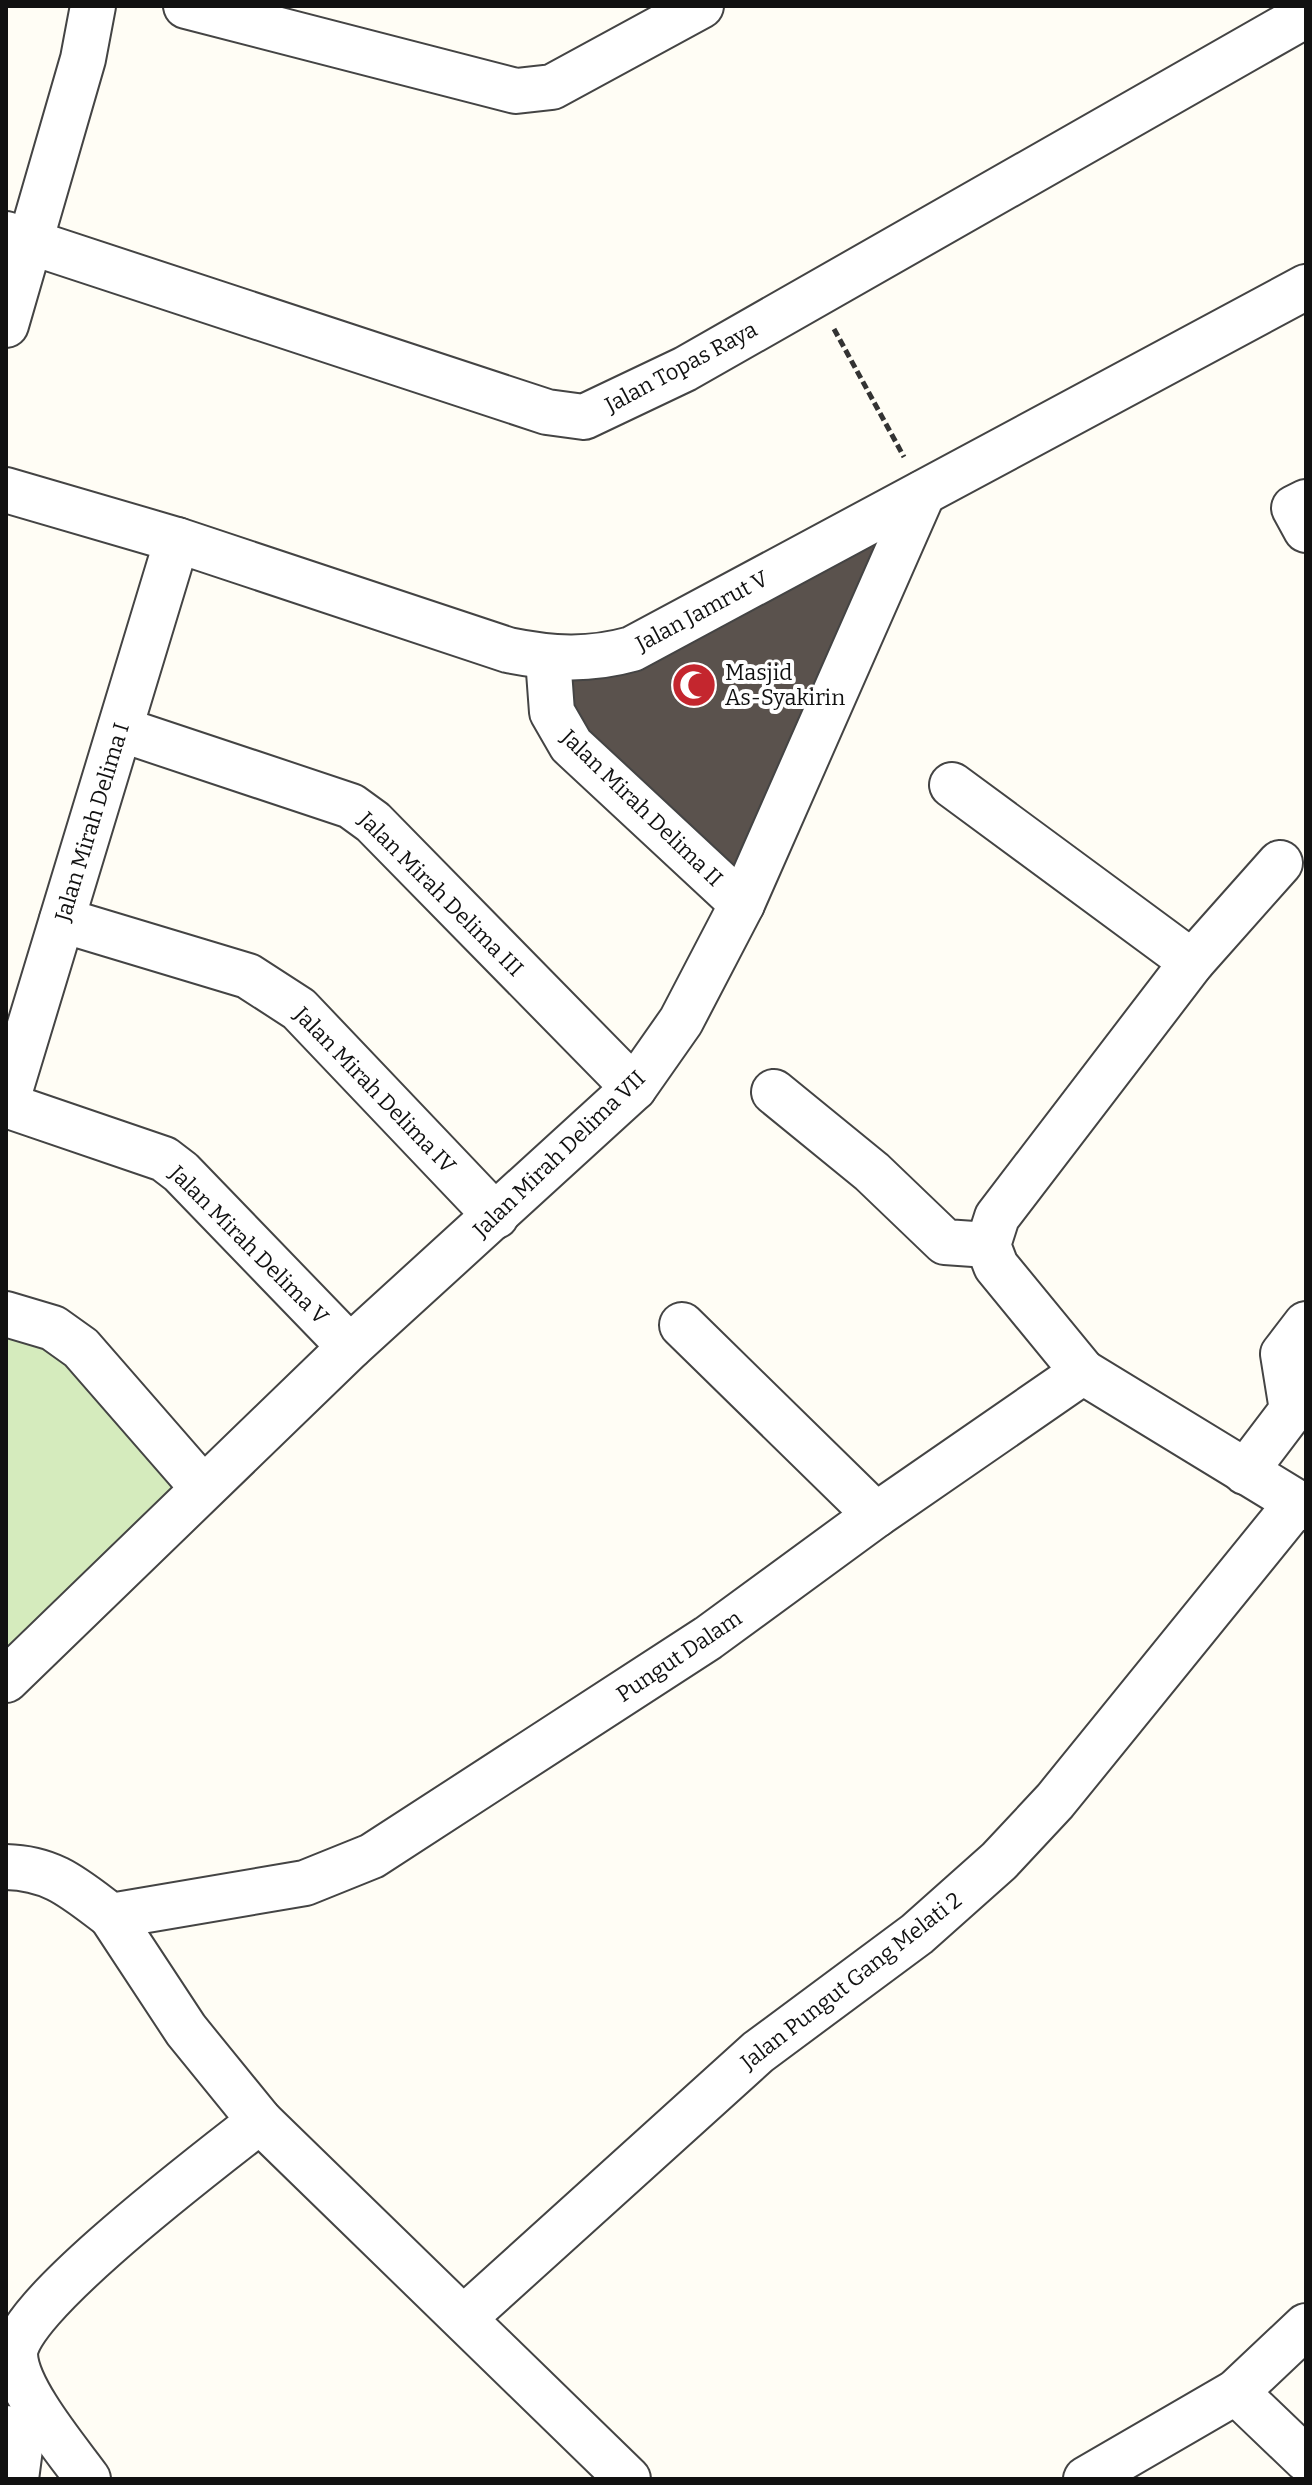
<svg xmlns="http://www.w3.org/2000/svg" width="1312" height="2485" font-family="Bitter,serif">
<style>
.green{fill:#d5ebbd}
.building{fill:#5a524d}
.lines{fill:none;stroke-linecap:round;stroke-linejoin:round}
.minor-casing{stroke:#444;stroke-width:48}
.path{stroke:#333;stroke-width:5;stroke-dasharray:8 4;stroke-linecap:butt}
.minor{stroke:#fff;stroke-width:44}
.labels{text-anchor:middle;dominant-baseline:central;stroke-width:8;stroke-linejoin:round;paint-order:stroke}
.street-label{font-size:22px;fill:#111;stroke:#fff}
.poi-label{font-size:22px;fill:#111;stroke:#fff;text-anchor:start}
</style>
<rect width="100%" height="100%" fill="#fffdf5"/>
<!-- green -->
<polygon class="green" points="6,1314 53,1328 203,1488 6,1680"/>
<!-- building -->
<polygon class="building" points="923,493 742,904 571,745 548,658 599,659"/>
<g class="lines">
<!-- minor casing -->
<g class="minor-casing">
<g id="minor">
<polyline points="186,6 516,91 552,87 701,6"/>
<polyline points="6,234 547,412 584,417 685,369 1306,15"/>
<polyline points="6,325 83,59 93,6"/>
<path d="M6,490L177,540L508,650C552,659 589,661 632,649L1306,287"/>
<polyline points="1306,502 1294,508 1306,530"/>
<polyline points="548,658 552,712 571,745 742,904"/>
<polyline points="120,729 351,806 373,822 634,1088"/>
<polyline points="952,785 1192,962"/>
<polyline points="62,920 248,976 299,1009 496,1216"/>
<polyline points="774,1092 872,1172 945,1242 988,1245"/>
<polyline points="6,1104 177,540"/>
<polyline points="6,1105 164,1159 181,1172 350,1347"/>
<polyline points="6,1314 53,1328 81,1348 203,1488"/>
<polyline points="682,1325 876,1515"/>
<polyline points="1083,1372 996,1266 988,1245 997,1217 1192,962 1280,863"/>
<polyline points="1245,1472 1292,1410 1283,1354 1306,1324"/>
<polyline points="6,1680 350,1347 634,1088 681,1021 742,904 923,493"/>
<path d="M6,1867C53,1868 75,1889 111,1916L305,1883L372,1856L708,1638L876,1515L1083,1372L1306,1508"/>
<polyline points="111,1916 186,2030 260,2121 628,2479"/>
<polyline points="465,2317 758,2052 917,1934 999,1861 1055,1801 1296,1504"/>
<polyline points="1236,2392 1306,2459"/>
<polyline points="6,2428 21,2441 16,2479"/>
<path d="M88,2479C67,2450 16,2390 15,2354C15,2307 217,2155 260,2121"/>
<polyline points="1086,2479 1236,2392 1306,2326"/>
</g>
</g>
<!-- path -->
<polyline class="path" points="834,329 904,457"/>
<!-- minor -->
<use href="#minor" class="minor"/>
</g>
<!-- icons -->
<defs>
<g id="mosque-disc" transform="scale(2.3)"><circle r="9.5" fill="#c4262e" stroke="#fff"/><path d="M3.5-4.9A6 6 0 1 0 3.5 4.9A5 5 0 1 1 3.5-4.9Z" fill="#fff"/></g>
</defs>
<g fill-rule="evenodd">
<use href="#mosque-disc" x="694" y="685"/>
</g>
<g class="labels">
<!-- street labels -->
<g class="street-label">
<text transform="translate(681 367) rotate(-28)">Jalan Topas Raya</text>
<text transform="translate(702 611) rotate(-28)">Jalan Jamrut V</text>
<text transform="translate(642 808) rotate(44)">Jalan Mirah Delima II</text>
<text transform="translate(92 822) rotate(-73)">Jalan Mirah Delima I</text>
<text transform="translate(441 894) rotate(45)">Jalan Mirah Delima III</text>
<text transform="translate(375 1090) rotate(46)">Jalan Mirah Delima IV</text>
<text transform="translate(559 1154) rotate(-44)">Jalan Mirah Delima VII</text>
<text transform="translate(249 1245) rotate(45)">Jalan Mirah Delima V</text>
<text transform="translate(679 1656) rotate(-34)">Pungut Dalam</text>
<text transform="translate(851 1981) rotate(-38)">Jalan Pungut Gang Melati 2</text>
</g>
<!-- poi labels -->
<g class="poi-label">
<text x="725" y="672">Masjid<tspan x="725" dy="25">As-Syakirin</tspan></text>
</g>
</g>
<!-- border -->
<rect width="1312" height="2485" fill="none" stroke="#111111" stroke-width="16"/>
</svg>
